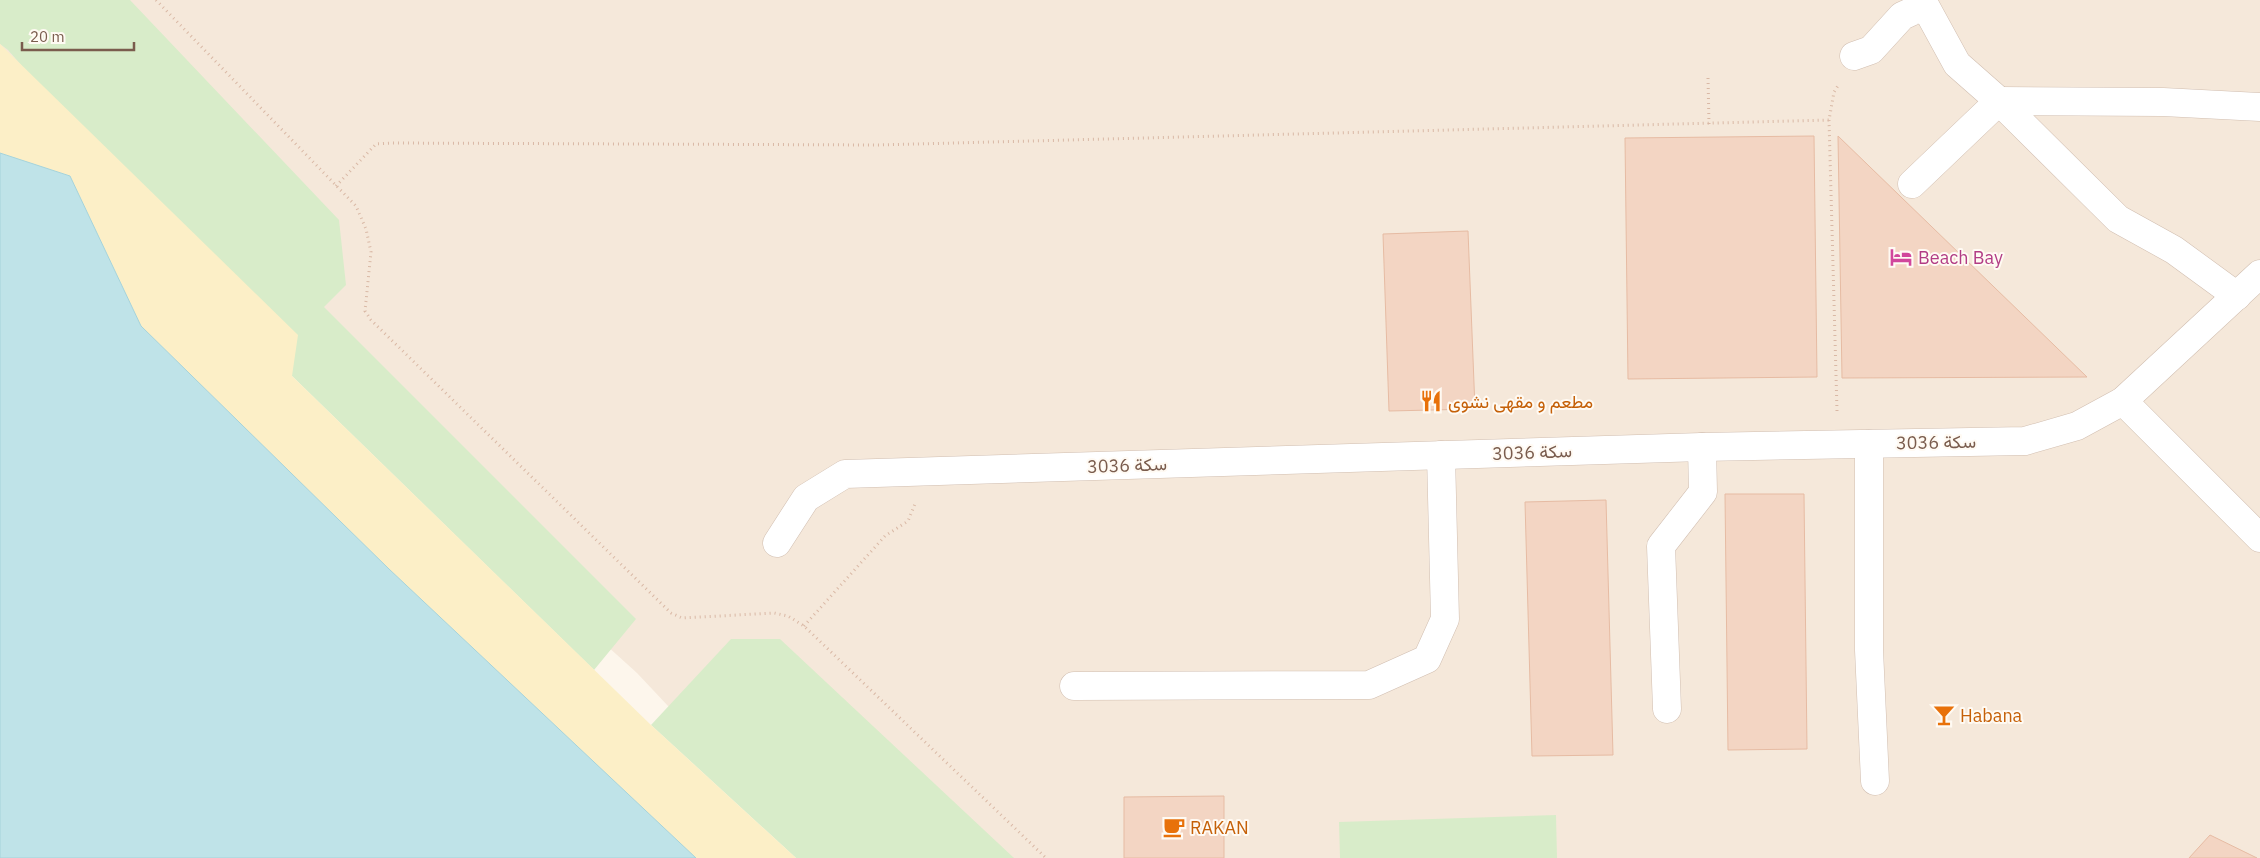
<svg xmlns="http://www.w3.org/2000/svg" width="2260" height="858" font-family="'IBM Plex Sans',Vazirmatn,sans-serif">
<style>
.residential{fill:#f5e8da}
.green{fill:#d8ecc9}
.sand{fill:#fcefc7}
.water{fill:#bfe3e8;stroke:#a5d3da}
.building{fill:#f3d5c3;stroke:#e6bba3}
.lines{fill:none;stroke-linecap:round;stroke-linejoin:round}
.minor-casing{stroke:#d1beb0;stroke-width:29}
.path{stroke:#d9b8a5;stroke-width:3;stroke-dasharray:1 4;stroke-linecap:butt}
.minor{stroke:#fff;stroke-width:28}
.labels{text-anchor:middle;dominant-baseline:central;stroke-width:4;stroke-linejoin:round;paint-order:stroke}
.hotel-label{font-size:18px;fill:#b23c85;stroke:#fffaf3;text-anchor:start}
.food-label{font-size:18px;fill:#c56008;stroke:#fffaf3;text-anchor:start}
.street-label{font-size:18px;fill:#7a5c4d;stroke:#fffaf3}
</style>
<rect width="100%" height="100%" fill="#fdf6ec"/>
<!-- residential -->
<polygon class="residential" points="0,0 2260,0 2260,858 811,858 637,673 0,98"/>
<!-- green -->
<g class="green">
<polygon points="0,0 130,0 339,220 346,285 324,307 636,619 594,670 292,376 8,50 0,44"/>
<polygon points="731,639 780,639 1014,858 796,858 651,725"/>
<polygon points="1556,815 1557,858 1340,858 1339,822"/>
</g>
<!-- sand -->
<polygon class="sand" points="0,44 298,335 292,376 651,725 796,858 696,858 389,569 141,326 70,176 0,153"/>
<!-- water -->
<polygon class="water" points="0,153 70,176 141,326 389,569 696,858 0,858"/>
<!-- building -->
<g class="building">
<polygon points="1814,136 1817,377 1628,379 1625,138"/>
<polygon points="1838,136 2087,377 1842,378"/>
<polygon points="1468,231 1475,409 1389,411 1383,234"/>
<polygon points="1725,494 1804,494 1807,749 1728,750"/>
<polygon points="1606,500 1613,755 1532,756 1525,502"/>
<polygon points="1224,796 1224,858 1124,858 1124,797"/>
<polygon points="2210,835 2257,858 2189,858"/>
</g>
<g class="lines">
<!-- minor casing -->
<g class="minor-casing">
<g id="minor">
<polyline points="1922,0 1957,64 1999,101 2118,219 2174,250 2237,296"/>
<polyline points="1854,56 1871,50 1902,16 1915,10 1926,9"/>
<polyline points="1912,184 1999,101 2163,102 2260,107"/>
<polyline points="2123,401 2260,538"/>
<polyline points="1869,444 1869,650 1875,781"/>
<polyline points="777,543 806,498 845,474 1702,447 2025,441 2077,426 2123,401 2260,274"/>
<polyline points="1074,686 1369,685 1427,659 1445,619 1441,455"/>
<polyline points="1667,709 1661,546 1703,492 1702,447"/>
</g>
</g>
<!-- path -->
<g class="path">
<polyline points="156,0 356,206 366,229 371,252 365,311 371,320 671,613 682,618 774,613 788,616 804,626 1046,858"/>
<polyline points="1708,78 1709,124"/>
<polyline points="336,186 376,144 391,143 878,145 1829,120"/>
<polyline points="1837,411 1829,120 1834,92 1839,84"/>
<polyline points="804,626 885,536 908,521 915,504"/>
</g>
<!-- minor -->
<use href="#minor" class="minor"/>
</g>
<!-- icons -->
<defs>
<g id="hotel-bare" transform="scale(1.725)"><path d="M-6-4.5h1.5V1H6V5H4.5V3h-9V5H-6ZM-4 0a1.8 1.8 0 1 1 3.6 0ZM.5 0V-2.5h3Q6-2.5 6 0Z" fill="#d1479c" stroke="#fffaf3" stroke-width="2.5" paint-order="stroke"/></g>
<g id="restaurant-bare" transform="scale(1.725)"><path d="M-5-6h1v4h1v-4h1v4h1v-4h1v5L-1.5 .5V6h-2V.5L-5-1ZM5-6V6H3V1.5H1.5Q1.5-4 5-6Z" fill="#e8710a" stroke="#fffaf3" stroke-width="2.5" paint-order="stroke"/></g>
<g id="bar-bare" transform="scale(1.725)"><path d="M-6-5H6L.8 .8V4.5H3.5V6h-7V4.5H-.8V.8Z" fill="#e8710a" stroke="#fffaf3" stroke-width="2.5" paint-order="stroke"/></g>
<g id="cafe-bare" transform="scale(1.725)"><path d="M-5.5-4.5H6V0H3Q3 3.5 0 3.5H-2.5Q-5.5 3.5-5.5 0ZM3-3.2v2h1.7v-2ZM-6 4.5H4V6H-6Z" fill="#e8710a" stroke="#fffaf3" stroke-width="2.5" paint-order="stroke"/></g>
</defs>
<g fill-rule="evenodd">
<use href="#hotel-bare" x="1901" y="257"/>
<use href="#restaurant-bare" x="1431" y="401"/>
<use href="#bar-bare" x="1944" y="715"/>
<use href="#cafe-bare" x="1174" y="827"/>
</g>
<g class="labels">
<!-- hotel labels -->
<g class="hotel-label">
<text x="1918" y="257">Beach Bay</text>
</g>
<!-- food labels -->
<g class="food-label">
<text x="1448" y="401">مطعم و مقهى نشوى</text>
<text x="1960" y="715">Habana</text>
<text x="1190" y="827">RAKAN</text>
</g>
<!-- street labels -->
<g class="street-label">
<text transform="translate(1936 442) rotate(-1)">سكة 3036</text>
<text transform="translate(1532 452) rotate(-2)">سكة 3036</text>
<text transform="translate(1127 465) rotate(-2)">سكة 3036</text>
</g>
</g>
<!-- scale -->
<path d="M22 42v8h112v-8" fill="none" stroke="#7a5c4d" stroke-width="2.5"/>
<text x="30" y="42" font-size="15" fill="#7a5c4d" stroke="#fffaf3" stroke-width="4" paint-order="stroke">20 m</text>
</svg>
